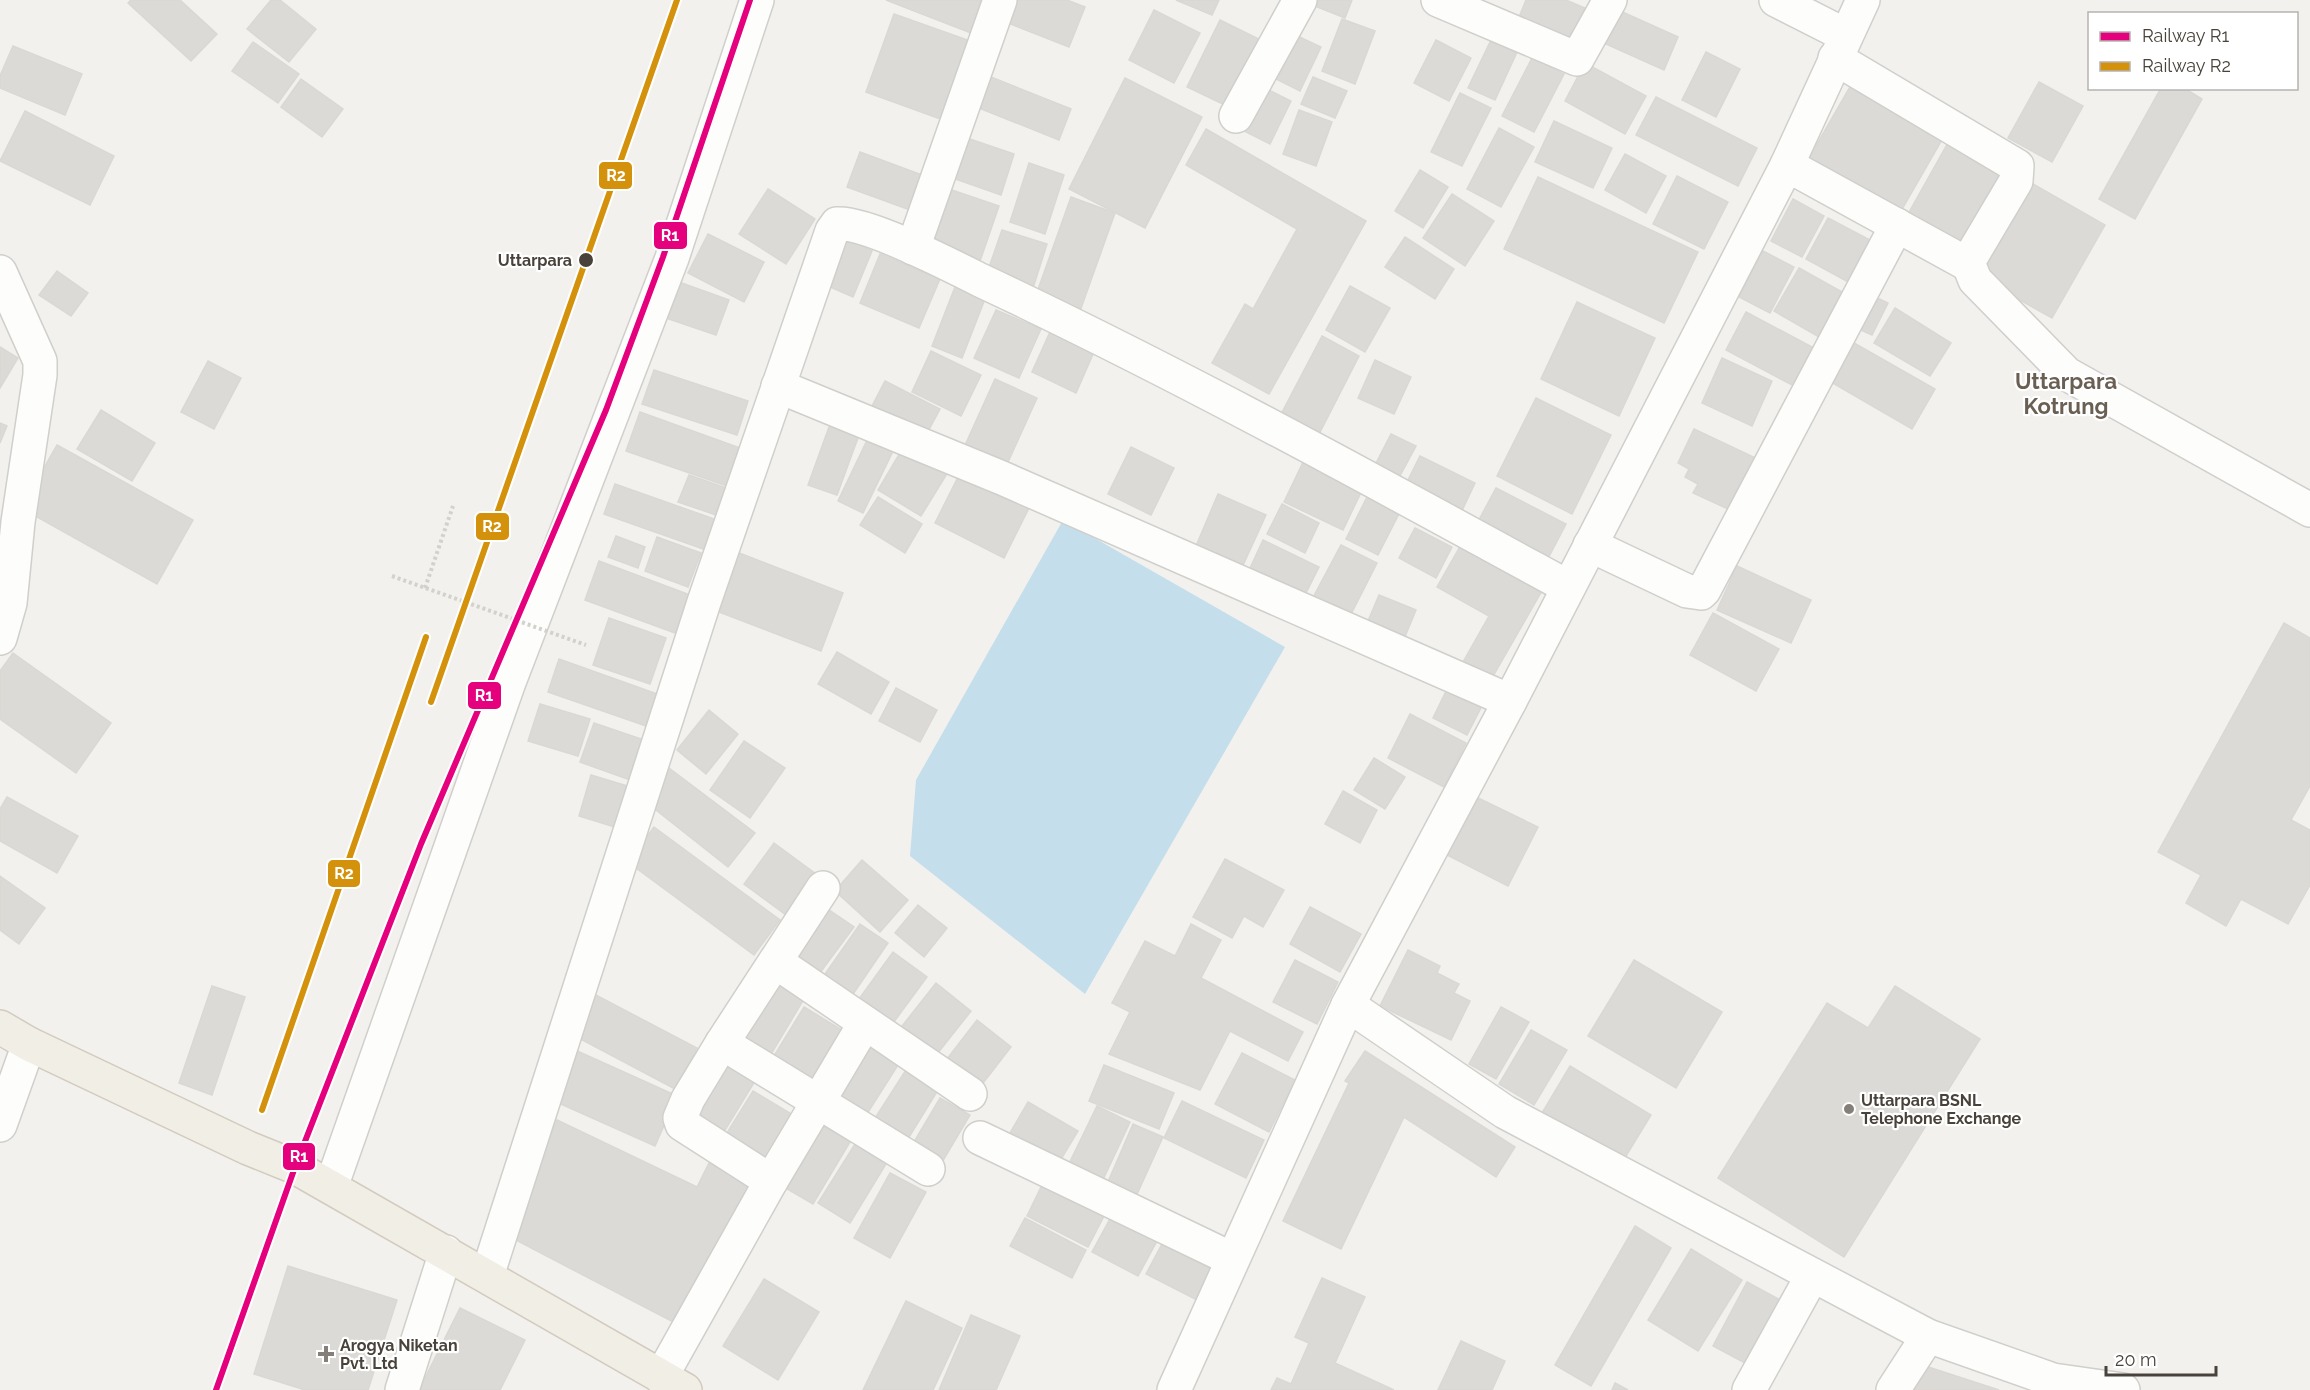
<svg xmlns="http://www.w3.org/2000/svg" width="2310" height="1390" font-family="Raleway,sans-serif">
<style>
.water{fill:#c4deeb}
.building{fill:#dcdad7;stroke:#dad8d4;stroke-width:1.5}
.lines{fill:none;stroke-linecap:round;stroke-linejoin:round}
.minor-casing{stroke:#d0cfcc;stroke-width:36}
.major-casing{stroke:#d2cbbe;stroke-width:36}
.path{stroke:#d2d1cc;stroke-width:4;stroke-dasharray:3 3;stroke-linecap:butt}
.minor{stroke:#fdfdfc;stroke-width:33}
.major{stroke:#f1eee6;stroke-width:33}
.path-bridge{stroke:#d2d1cc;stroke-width:4;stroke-dasharray:3 3;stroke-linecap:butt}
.rail-1-casing{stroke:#fff;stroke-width:10}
.rail-2-casing{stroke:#fff;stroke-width:10}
.rail-1{stroke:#e5007d;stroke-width:6}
.rail-2{stroke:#d4920c;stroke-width:6}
.stop-dot{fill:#48423a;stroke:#fff;stroke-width:2}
.poi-dot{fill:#847f79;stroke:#fff;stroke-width:2}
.labels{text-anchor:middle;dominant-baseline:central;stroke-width:4.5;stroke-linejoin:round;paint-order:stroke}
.stop-label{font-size:16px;font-weight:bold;fill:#48423a;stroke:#fff;text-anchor:end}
.poi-label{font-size:16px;font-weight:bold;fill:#48423a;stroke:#fff;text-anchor:start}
.district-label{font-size:22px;font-weight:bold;fill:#6a5f53;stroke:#fff}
.line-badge{stroke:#fff;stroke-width:2}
.badge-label{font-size:16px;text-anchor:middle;font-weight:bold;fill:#fff}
</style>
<rect width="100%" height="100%" fill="#f2f1ee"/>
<!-- water -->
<polygon class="water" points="1063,520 1285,647 1085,994 910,856 916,780"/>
<!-- building -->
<g class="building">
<polygon points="131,0 180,0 217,34 191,61 128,3"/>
<polygon points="271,0 280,0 316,29 289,62 247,29"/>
<polygon points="886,0 984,0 971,33"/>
<polygon points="1006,0 1067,0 1085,7 1069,47 998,19"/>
<polygon points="1176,0 1219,0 1212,15"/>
<polygon points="1312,0 1352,0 1345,18 1310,4"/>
<polygon points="1526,0 1566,0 1587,9 1567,53 1514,29"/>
<polygon points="1154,10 1200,33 1174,83 1129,60"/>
<polygon points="1618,10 1678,37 1664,70 1604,43"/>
<polygon points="894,14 973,42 946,121 866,92"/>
<polygon points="1342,19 1375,31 1355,84 1322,71"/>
<polygon points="1220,20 1267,43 1235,110 1187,87"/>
<polygon points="1287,31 1321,47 1300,91 1266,74"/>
<polygon points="1436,40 1471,58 1449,101 1414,83"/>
<polygon points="1491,40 1517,52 1495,100 1468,88"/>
<polygon points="253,42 299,74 278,103 232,71"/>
<polygon points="13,46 82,74 65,115 0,88 0,76"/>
<polygon points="1706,52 1740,69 1716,117 1682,100"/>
<polygon points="1532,58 1564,74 1534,132 1502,116"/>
<polygon points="1585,63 1646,96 1625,134 1565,101"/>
<polygon points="981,73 1071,109 1059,140 969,104"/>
<polygon points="1313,77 1347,91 1335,118 1301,104"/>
<polygon points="1125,78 1202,117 1145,228 1069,189"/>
<polygon points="301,79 343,109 322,137 281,107"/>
<polygon points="2039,82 2083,106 2052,162 2008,138"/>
<polygon points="1257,84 1291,101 1270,144 1236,127"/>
<polygon points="1851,85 1943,138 1897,218 1805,165"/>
<polygon points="2161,88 2184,88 2202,99 2135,219 2099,199"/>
<polygon points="1460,93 1491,108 1462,166 1431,152"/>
<polygon points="1656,97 1757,148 1738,186 1636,135"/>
<polygon points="1299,110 1332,122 1316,166 1283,154"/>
<polygon points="25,111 114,156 90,205 0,161"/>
<polygon points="1554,121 1612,148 1593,188 1535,162"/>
<polygon points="1499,128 1534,147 1501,207 1467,189"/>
<polygon points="1206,129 1366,221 1269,394 1212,363 1245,304 1253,309 1297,229 1186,165"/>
<polygon points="961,136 1014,154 1001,195 947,176"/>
<polygon points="1949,141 2006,171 1960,254 1903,223"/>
<polygon points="860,152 922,175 910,210 847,187"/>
<polygon points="1625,154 1666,176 1646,213 1605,190"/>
<polygon points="1029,163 1064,175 1045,234 1010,222"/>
<polygon points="1420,170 1448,187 1423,228 1395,211"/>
<polygon points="1677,176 1728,202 1704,249 1653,224"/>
<polygon points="1538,177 1698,252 1664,323 1504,249"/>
<polygon points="2028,181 2105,225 2052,318 1975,275"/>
<polygon points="943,187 999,206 979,264 924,246"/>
<polygon points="768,189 815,219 786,264 739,234"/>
<polygon points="1452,194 1494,221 1465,266 1423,238"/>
<polygon points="1071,197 1115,213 1080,311 1036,295"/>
<polygon points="1793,199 1824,216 1802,257 1771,241"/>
<polygon points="1828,218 1872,241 1850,283 1806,259"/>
<polygon points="1002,230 1047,244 1033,288 987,273"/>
<polygon points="708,234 764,262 744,302 688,273"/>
<polygon points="838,236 872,251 853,297 819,282"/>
<polygon points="1405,237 1454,269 1435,299 1385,267"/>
<polygon points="1763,251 1794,267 1770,313 1739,297"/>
<polygon points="880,254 940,279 919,328 860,303"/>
<polygon points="1799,268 1844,293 1819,337 1774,311"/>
<polygon points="57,271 88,293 71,316 39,295"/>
<polygon points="679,282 729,300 716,335 666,318"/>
<polygon points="1350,286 1390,308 1365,352 1326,330"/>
<polygon points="955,287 985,299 962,358 932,346"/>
<polygon points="1867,293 1888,303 1872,335 1852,326"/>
<polygon points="1577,302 1655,338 1619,416 1541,379"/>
<polygon points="1895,308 1951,343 1930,376 1874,343"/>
<polygon points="996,310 1041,329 1019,378 974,358"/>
<polygon points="1746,312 1814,348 1794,386 1726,350"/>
<polygon points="1054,323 1098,343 1076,393 1032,372"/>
<polygon points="1322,336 1359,356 1316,440 1278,420"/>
<polygon points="1847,339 1935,389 1912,429 1824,378"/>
<polygon points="0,347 18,358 0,388"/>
<polygon points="931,351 981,375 961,416 912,392"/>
<polygon points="1722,358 1772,381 1752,426 1702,403"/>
<polygon points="1375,360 1411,377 1394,414 1358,398"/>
<polygon points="208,361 241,378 214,429 181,412"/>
<polygon points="654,370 748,401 737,435 642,404"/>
<polygon points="995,379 1037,398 1004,471 962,452"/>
<polygon points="885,381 940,409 925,437 870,410"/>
<polygon points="1536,398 1611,435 1572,514 1497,476"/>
<polygon points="101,410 155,443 132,481 77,449"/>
<polygon points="640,412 740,448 727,486 626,451"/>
<polygon points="833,416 862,427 837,495 808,485"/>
<polygon points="0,423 7,426 0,443"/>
<polygon points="1694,429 1762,461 1748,490 1739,485 1728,509 1693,493 1698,484 1685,477 1689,469 1678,463"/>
<polygon points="870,434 895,447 863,513 838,501"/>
<polygon points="1391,434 1416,446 1395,485 1371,473"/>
<polygon points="57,445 193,520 157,584 21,508"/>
<polygon points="904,446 948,472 921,516 878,490"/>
<polygon points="1131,447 1174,468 1151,515 1108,494"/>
<polygon points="1306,456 1365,484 1343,530 1284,502"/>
<polygon points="1420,456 1475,483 1459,517 1403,490"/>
<polygon points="960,473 1029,508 1004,558 935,523"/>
<polygon points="689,475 729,489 719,516 678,502"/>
<polygon points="615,484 717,520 706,550 604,514"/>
<polygon points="1372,487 1404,504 1378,555 1346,539"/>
<polygon points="1496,488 1566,524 1543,568 1473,531"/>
<polygon points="1218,494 1266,515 1239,574 1193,553"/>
<polygon points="878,497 922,524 905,553 860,525"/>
<polygon points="1282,504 1319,523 1305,553 1267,534"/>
<polygon points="1415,528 1452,547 1436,578 1399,558"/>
<polygon points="616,536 645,547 638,568 608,557"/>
<polygon points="657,537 701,553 688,587 645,571"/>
<polygon points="1263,540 1319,567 1301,603 1246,577"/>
<polygon points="1462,543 1543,589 1492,678 1463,662 1489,616 1437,587"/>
<polygon points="1341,545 1377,563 1346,624 1309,605"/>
<polygon points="729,549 843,593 821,651 706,607"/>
<polygon points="599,561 690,595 675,633 585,600"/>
<polygon points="1737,566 1811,600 1791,643 1717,610"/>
<polygon points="1379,595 1416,610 1402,644 1365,628"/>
<polygon points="1713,613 1779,649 1756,691 1690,655"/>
<polygon points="609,618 666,638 650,684 593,665"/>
<polygon points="2284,623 2310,638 2310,786 2291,820 2310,830 2310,885 2288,924 2241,899 2226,926 2186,903 2201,875 2158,852"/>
<polygon points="837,652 889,682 871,714 818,684"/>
<polygon points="13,653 111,723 76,773 0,719 0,671"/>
<polygon points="559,659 660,695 649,727 548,692"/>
<polygon points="1452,679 1487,696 1467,735 1433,718"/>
<polygon points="896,688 937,710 920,742 879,721"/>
<polygon points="540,704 590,719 578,756 528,741"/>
<polygon points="709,710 738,734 706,774 677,750"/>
<polygon points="1410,714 1466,743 1444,787 1388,758"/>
<polygon points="594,723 647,741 633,781 580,762"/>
<polygon points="744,741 785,768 750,818 710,790"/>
<polygon points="1374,758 1405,777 1385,809 1354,790"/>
<polygon points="669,768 755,833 728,867 651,806"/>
<polygon points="591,775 631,787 618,828 579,816"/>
<polygon points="1343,791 1377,810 1360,843 1325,824"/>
<polygon points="1474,796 1538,827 1508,886 1445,854"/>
<polygon points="7,797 78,836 57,873 0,841 0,809"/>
<polygon points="654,827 780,920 754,955 628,862"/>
<polygon points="774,843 820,877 790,918 744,884"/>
<polygon points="1225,859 1284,890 1263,927 1244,916 1232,938 1193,917"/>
<polygon points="862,860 908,900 880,932 835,891"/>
<polygon points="0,876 45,908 19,944 0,930"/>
<polygon points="822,905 854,927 814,981 783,958"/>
<polygon points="918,905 947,928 924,957 895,933"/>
<polygon points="1310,907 1361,934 1340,972 1290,944"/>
<polygon points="860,924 888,943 847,1003 818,984"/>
<polygon points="1191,924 1221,940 1201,978 1303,1032 1288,1061 1230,1031 1200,1090 1109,1054 1130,1012 1112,1003 1145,941 1175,956"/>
<polygon points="1408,950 1440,966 1437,973 1459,984 1454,993 1470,1001 1451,1040 1380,1006"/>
<polygon points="893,952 927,977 885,1034 851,1010"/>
<polygon points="1295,960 1338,982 1317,1024 1273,1002"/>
<polygon points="1634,960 1722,1012 1676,1088 1588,1036"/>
<polygon points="774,974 807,994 770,1056 736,1036"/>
<polygon points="936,983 971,1011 930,1063 895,1035"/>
<polygon points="212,986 245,997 212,1095 179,1083"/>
<polygon points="1895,986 1980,1039 1844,1257 1718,1178 1827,1003 1868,1028"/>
<polygon points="590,992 697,1048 675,1089 569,1033"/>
<polygon points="804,1007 842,1030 806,1088 769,1064"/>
<polygon points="1501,1007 1529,1022 1496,1079 1469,1064"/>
<polygon points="977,1020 1011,1047 977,1091 943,1064"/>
<polygon points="1531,1030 1567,1050 1534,1105 1499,1084"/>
<polygon points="861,1041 898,1065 860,1125 823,1102"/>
<polygon points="575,1050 677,1096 655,1146 552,1100"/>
<polygon points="1365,1051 1515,1147 1496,1177 1404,1117 1341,1249 1283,1221 1349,1083 1345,1081"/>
<polygon points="1242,1053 1295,1080 1269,1132 1215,1104"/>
<polygon points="717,1059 755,1081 719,1140 682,1117"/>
<polygon points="911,1062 943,1082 903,1147 870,1126"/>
<polygon points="1104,1065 1174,1093 1159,1129 1089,1101"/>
<polygon points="1570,1066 1651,1115 1623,1161 1542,1113"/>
<polygon points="753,1091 793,1115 760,1168 720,1144"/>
<polygon points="940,1098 970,1115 938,1169 908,1152"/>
<polygon points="1182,1101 1264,1140 1246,1178 1164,1138"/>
<polygon points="1028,1102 1078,1131 1057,1166 1007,1138"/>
<polygon points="1097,1106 1130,1122 1100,1186 1066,1170"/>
<polygon points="557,1120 697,1187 709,1163 752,1185 679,1325 510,1237"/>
<polygon points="814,1121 850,1142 813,1204 777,1183"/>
<polygon points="1133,1124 1163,1137 1133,1203 1104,1191"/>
<polygon points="855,1144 886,1164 850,1223 818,1203"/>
<polygon points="890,1173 926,1192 890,1258 854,1238"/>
<polygon points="1043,1183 1105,1214 1088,1247 1027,1216"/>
<polygon points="1111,1217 1157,1241 1138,1276 1092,1252"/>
<polygon points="1025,1218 1086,1250 1072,1278 1010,1246"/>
<polygon points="1635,1226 1671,1248 1591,1386 1555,1365"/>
<polygon points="1162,1244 1215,1271 1199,1301 1146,1274"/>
<polygon points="1691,1249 1742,1280 1698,1351 1648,1320"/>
<polygon points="288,1266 397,1300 368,1390 305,1390 254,1374"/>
<polygon points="1322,1278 1365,1297 1335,1363 1394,1390 1271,1390 1277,1378 1291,1384 1309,1343 1295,1337"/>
<polygon points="764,1279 819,1312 778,1380 723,1346"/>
<polygon points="1747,1282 1793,1307 1758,1370 1713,1346"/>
<polygon points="906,1301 962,1328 933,1390 863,1390"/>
<polygon points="460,1308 525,1340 500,1390 419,1390"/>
<polygon points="971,1315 1020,1336 996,1390 939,1390"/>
<polygon points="1461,1341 1505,1361 1492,1390 1438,1390"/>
<polygon points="1916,1363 1999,1390 1907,1390"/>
<polygon points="1615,1383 1628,1390 1612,1390"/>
</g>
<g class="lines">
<!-- minor casing -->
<g class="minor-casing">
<g id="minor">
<polyline points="1438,0 1577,59 1610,0"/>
<polyline points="1776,0 1845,35"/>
<polyline points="1835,58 2017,166 2016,181 1971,257 1969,265 1975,280 2067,374 2310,510"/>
<polyline points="1236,116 1300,0"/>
<polyline points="1787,165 1969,265"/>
<polyline points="913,248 1000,0"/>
<polyline points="0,272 40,361 40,375 18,522 10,603 0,638"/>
<polyline points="778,386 1002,478 1510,701"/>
<polyline points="1590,545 1687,591 1701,593 1704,590 1897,225"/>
<polyline points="776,962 970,1094"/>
<polyline points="1348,1005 1505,1112 1928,1336 2053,1380 2123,1390"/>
<polyline points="722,1043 928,1169"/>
<polyline points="0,1125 29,1044"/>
<polyline points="980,1138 1232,1259"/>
<polyline points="771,1181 682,1124 680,1118 688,1099 722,1043 823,888"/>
<polyline points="331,1187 509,682 672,258 757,0"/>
<path d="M487,1276L704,602L832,231L837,224C865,221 952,266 980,280C1180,374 1374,481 1568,587"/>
<polyline points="661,1377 771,1181 865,1023"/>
<polyline points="402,1390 446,1252"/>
<polyline points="1174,1390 1348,1005 1510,701 1787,165 1863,0"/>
<polyline points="1749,1390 1812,1276"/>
<polyline points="1893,1390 1928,1336"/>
</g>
</g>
<!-- major casing -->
<g class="major-casing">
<polyline id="major" points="0,1027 29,1044 248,1148 295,1167 685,1390"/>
</g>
<!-- path -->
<polyline class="path" points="425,588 453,506"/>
<!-- minor -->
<use href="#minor" class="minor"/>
<!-- major -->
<use href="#major" class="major"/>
<!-- path-bridge -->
<polyline class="path-bridge" points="392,576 586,645"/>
<!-- rail-1 casing -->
<g class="rail-1-casing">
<polyline id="rail-1" points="216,1390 295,1167 421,844 606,410 663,257 750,0"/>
</g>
<!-- rail-2 casing -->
<g class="rail-2-casing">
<g id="rail-2">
<polyline points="431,702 677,0"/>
<polyline points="262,1110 426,637"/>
</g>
</g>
<!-- rail-1 -->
<use href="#rail-1" class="rail-1"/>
<!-- rail-2 -->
<use href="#rail-2" class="rail-2"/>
</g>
<!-- markers -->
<circle class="stop-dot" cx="586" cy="260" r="8"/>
<g class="poi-dot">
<circle cx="1849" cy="1109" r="6"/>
<path d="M323 1345h6v6h6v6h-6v6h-6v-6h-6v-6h6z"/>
</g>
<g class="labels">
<!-- stop labels -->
<g class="stop-label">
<text x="572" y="260">Uttarpara</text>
</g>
<!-- poi labels -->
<g class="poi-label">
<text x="1861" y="1100">Uttarpara BSNL<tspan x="1861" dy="18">Telephone Exchange</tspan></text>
<text x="340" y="1345">Arogya Niketan<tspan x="340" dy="18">Pvt. Ltd</tspan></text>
</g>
<!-- district labels -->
<g class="district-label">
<text x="2066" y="381">Uttarpara<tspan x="2066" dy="25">Kotrung</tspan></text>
</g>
</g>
<g class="line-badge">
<rect x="598" y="161" width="35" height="29" rx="6" fill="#d4920c"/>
<rect x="653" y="221" width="35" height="29" rx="6" fill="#e5007d"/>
<rect x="475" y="512" width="35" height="29" rx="6" fill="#d4920c"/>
<rect x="467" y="681" width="35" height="29" rx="6" fill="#e5007d"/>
<rect x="327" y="859" width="34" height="29" rx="6" fill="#d4920c"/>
<rect x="282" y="1142" width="34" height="29" rx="6" fill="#e5007d"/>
</g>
<g class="badge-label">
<text x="616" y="181">R2</text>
<text x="670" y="241">R1</text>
<text x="492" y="532">R2</text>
<text x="484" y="701">R1</text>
<text x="344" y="879">R2</text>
<text x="299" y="1162">R1</text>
</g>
<!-- legend -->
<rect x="2088" y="12" width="210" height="78" fill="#ffffff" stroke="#b6b3b0" stroke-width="1.5"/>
<rect x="2100" y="32" width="30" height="9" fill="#e5007d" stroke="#b6b3b0" stroke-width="1.5"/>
<text x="2142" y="42" font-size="18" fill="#48423a">Railway R1</text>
<rect x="2100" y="62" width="30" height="9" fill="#d4920c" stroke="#b6b3b0" stroke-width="1.5"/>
<text x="2142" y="72" font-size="18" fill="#48423a">Railway R2</text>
<!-- scale -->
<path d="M2106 1366v9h110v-9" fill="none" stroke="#48423a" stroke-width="3"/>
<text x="2115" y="1366" font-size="18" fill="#48423a" stroke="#ffffff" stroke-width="4.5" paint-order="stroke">20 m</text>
</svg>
